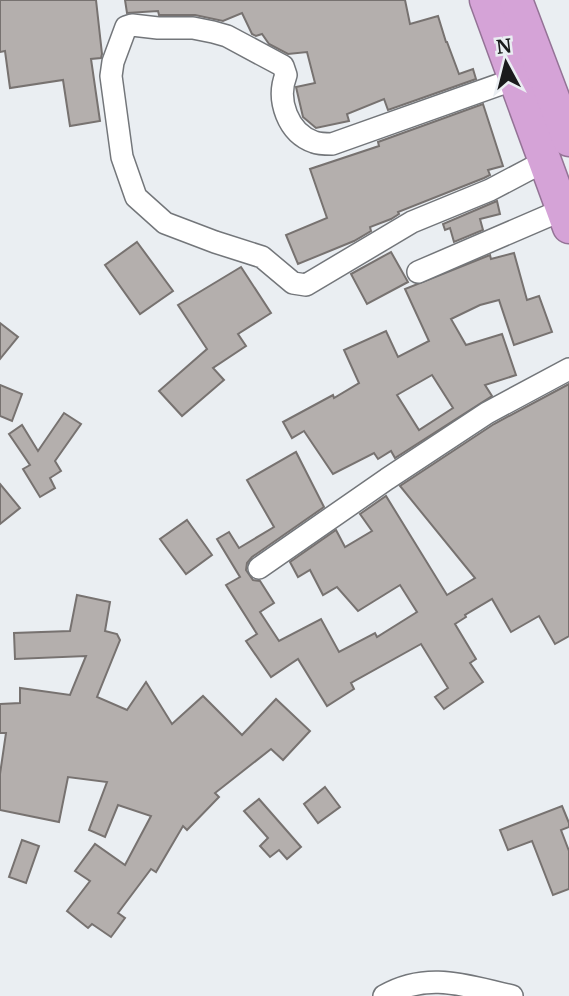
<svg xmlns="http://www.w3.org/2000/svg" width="569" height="996" font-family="Merriweather,serif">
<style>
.building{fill:#b4afad;stroke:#777270;stroke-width:2;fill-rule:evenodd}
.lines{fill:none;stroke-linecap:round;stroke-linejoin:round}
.minor-casing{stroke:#73767a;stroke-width:24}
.highway-casing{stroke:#947396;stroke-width:35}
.minor{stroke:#fff;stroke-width:21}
.highway{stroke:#d5a3d7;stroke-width:32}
</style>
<rect width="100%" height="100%" fill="#eaeef2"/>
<!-- building -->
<g class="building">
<polygon points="0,0 96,0 102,54 101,58 91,59 100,121 70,126 63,80 10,88 5,51 0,52"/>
<polygon points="125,0 405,0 410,24 438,16 446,42 447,42 459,74 473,69 476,79 388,110 384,99 347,114 349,121 316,128 303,117 296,87 315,83 307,52 288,54 269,44 262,34 256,36 252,34 242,13 223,21 195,15 159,15 158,11 127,13"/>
<polygon points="483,104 503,166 488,170 490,175 484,178 398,212 399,214 391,219 370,227 371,231 354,241 298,264 286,235 327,218 310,169 379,146 378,142"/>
<polygon points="497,201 500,214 480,219 483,230 454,242 450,228 445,230 443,224"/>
<polygon points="137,242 173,291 140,314 105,265"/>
<polygon points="391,252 408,282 367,304 351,274"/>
<path d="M514,253L527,300L539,296L552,332L514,345L499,300L480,305L451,319L466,345L502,334L516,375L485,385L492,396L395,458L391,451L378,459L374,453L333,474L304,431L292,438L283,422L333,395L334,398L359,383L344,350L386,331L398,357L429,341L405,289L490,255L491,259ZM432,375L453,408L419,430L397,395Z"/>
<polygon points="241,267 271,313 238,334 246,346 213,368 224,380 182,416 159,391 207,349 178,305"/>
<polygon points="0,323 18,337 0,359"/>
<polygon points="569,384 569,636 555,644 539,616 511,632 492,599 465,615 466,617 455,624 476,659 470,663 483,682 444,709 435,697 448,688 421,644 351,683 354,689 327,706 298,659 271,677 246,641 257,634 226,585 240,577 217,539 229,532 239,548 274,527 247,480 296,452 324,507 252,557 247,563 246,570 253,580 260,581 274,603 260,612 279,641 321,619 339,652 375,633 377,637 417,612 400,585 358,611 337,587 323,595 310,570 298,577 290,562 336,530 345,547 372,531 360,514 386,496 447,595 475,578 400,486 494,424"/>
<polygon points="0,385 22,394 12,421 0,416"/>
<polygon points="64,413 81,424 55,461 61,471 50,478 55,488 40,497 23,469 30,465 9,434 22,425 38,451"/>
<polygon points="0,484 20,508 0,524"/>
<polygon points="187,520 212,555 186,574 160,539"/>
<polygon points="77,595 110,602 105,631 117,634 120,640 97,697 127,710 146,682 172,724 203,696 242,735 276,699 310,731 283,760 271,749 215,793 219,797 187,830 183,826 156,872 151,869 118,913 125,918 111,937 92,924 88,928 67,911 90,881 75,871 95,844 125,865 151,816 118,805 105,837 89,830 107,782 68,777 59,822 0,810 0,774 6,733 0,733 0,704 20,703 20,688 70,695 86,656 15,659 14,633 70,631"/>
<polygon points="325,787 340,807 318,823 304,804"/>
<polygon points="259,799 301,847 287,859 279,850 270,857 260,846 268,838 244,811"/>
<polygon points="562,806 569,823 569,827 561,830 569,851 569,889 553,895 532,841 508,850 500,830"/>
<polygon points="22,840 39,846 26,883 9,877"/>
</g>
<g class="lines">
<!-- minor casing -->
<g class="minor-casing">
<g id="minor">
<path d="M515,79L332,144C327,144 319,144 314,142C288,133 276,100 286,75L283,66L227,36L213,32L193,28H158L132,25L126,27L113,62L111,76L122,157L136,197L165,223L215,242L262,257L293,283L306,285L412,222L490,190L545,161"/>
<polyline points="418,272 562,210"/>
<polyline points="259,568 387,479 487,413 569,369"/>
<path d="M384,996C428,971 466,986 512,996"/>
</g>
</g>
<!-- highway casing -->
<g class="highway-casing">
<g id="highway">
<polyline points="486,0 569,227"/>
<polyline points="516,0 569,140"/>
</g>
</g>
<!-- minor -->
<use href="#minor" class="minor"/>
<!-- highway -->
<use href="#highway" class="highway"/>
</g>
<!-- north arrow -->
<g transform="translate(506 63) rotate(353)" stroke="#eaeef2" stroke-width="5" paint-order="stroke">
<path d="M0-5L12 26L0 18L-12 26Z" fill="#1a1b1c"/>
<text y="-10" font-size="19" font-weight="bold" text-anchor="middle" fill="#1a1b1c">N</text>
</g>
</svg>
